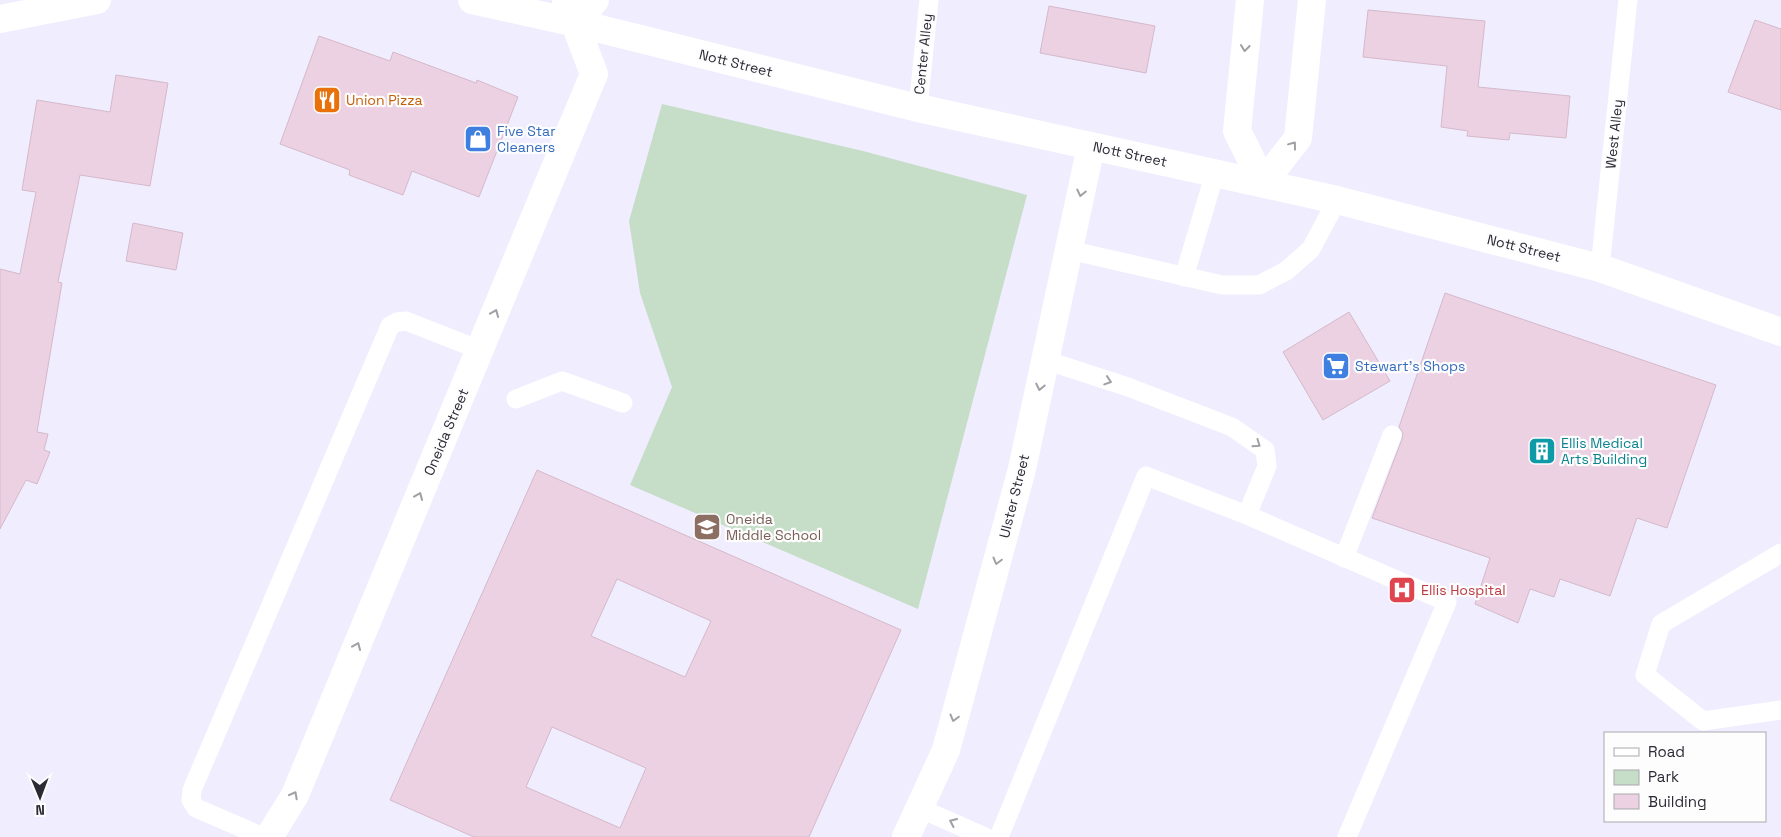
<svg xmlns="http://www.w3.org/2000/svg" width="1781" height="837" font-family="'Space Grotesk',sans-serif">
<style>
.green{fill:#c6ddc8}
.building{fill:#ecd1e2;stroke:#d4b9ca;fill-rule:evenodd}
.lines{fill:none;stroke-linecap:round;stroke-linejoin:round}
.service{stroke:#fff;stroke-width:19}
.minor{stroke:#fff;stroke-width:28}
.secondary{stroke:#fff;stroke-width:28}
.oneway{stroke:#a09fa4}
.labels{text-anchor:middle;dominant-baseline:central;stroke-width:4.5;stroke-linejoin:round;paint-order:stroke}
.street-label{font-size:14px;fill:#2c2a35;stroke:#fdfdfd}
.food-label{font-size:14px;fill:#c56008;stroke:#fdfdfd;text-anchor:start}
.shop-label{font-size:14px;fill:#366cbe;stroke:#fdfdfd;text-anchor:start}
.culture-label{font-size:14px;fill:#0d838f;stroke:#fdfdfd;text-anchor:start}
.education-label{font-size:14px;fill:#785e54;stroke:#fdfdfd;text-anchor:start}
.health-label{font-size:14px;fill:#be3a42;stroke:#fdfdfd;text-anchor:start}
</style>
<rect width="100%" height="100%" fill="#f0edfe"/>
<!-- green -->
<polygon class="green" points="662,104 863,151 1027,195 918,609 630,485 672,387 640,293 629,221"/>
<!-- building -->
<g class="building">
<polygon points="1049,6 1155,26 1146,73 1040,53"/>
<polygon points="1368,10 1485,21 1478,87 1570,96 1566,138 1510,133 1509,140 1467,136 1468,131 1441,127 1447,66 1363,57"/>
<polygon points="1755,20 1781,29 1781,110 1728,92"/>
<polygon points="319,36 390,61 393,52 476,83 477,80 518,97 479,197 412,171 403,195 349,175 350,170 280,144"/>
<polygon points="116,75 168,83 150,186 80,175 58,282 62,283 37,432 48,434 44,450 50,452 37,484 26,480 0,529 0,269 20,274 36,192 22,190 37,100 110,112"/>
<polygon points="133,223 183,233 176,270 126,261"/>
<polygon points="1445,293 1716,385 1667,528 1637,518 1610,596 1560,579 1554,597 1530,589 1518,623 1475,604 1490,558 1372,518 1402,439 1403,433 1399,427"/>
<polygon points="1349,312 1390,381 1323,420 1283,352"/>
<path d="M537,470L901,630L809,837H474L390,800ZM617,579L711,621L685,677L591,636ZM552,727L646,768L620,828L526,787Z"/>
</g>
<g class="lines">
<!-- service -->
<g class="service">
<polyline points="918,108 929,0"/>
<polyline points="1069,250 1222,285 1259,285 1286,271 1311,249 1337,200"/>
<polyline points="1600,268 1628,0"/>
<polyline points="1184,277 1215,173"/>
<polyline points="1045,360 1128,387 1232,427 1265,450 1267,466 1247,515"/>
<polyline points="516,399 562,381 623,403"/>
<polyline points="1781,553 1661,624 1645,675 1703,721 1781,710"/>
<polyline points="1344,558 1392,435"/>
<polyline points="919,808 985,837"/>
<polyline points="263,837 196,808 191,800 192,790 390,326 397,322 406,321 480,350"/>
<polyline points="999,837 1146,476 1247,515 1447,602 1347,837"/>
</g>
<!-- minor -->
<g class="minor">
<polyline points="1250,0 1237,131 1263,183 1298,138 1312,0"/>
<polyline points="576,23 595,0"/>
<polyline points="269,837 295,795 594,74 566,0"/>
<polyline points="906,837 946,750 1022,469 1091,146"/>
</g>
<!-- secondary -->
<g class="secondary">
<polyline points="472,0 576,23 918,108 1337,200 1600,268 1781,332"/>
<polyline points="0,19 97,0"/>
</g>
</g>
<!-- one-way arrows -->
<defs><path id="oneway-chevron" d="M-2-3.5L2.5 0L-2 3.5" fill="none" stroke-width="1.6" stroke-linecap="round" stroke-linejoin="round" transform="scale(1.25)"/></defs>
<g class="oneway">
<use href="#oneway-chevron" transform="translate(1245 48) rotate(96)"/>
<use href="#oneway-chevron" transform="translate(1293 145) rotate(-53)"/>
<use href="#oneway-chevron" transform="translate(1081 193) rotate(102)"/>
<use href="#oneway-chevron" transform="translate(495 313) rotate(-68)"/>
<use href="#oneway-chevron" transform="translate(1108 381) rotate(18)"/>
<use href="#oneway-chevron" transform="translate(1040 387) rotate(102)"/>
<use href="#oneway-chevron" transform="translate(1257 444) rotate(35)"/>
<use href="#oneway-chevron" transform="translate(419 496) rotate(-67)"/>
<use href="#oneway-chevron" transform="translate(997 561) rotate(105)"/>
<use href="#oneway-chevron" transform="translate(357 646) rotate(-67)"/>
<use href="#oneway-chevron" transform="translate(954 718) rotate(105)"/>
<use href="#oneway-chevron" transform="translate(294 795) rotate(-62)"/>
<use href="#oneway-chevron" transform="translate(953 822) rotate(-156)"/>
</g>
<!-- icons -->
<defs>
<g id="restaurant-square" transform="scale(1.4375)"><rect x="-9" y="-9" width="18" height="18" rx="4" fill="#e8710a" stroke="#fdfdfd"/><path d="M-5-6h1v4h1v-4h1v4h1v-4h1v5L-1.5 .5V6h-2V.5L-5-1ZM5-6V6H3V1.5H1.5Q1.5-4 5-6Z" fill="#fff"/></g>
<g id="shop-square" transform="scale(1.4375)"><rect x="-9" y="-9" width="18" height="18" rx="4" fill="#3f7fe0" stroke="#fdfdfd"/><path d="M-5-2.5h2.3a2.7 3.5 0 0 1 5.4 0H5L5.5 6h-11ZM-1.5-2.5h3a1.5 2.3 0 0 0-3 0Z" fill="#fff"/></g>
<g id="supermarket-square" transform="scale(1.4375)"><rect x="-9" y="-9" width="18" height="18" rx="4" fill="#3f7fe0" stroke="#fdfdfd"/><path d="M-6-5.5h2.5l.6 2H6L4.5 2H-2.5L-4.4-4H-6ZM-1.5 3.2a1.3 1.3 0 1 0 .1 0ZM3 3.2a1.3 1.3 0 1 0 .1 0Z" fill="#fff"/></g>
<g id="building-square" transform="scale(1.4375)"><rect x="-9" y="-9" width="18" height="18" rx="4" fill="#0f9aa8" stroke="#fdfdfd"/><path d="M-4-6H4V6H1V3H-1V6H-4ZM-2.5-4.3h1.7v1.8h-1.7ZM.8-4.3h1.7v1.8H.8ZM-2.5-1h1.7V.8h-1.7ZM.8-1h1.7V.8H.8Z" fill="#fff"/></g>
<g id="school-square" transform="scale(1.4375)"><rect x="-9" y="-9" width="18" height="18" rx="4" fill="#8d6e63" stroke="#fdfdfd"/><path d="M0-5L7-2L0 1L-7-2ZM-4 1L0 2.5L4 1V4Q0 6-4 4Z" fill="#fff"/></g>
<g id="hospital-square" transform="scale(1.4375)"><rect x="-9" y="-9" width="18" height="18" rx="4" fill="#e0444e" stroke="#fdfdfd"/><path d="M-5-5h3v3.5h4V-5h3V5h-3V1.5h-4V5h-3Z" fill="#fff"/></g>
</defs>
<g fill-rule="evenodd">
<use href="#restaurant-square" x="327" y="100"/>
<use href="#shop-square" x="478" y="139"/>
<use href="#supermarket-square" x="1336" y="366"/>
<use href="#building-square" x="1542" y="451"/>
<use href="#school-square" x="707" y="527"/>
<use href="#hospital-square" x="1402" y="590"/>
</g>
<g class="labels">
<!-- street labels -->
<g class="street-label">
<text transform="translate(923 54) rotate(-84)">Center Alley</text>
<text transform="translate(736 63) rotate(14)">Nott Street</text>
<text transform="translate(1614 134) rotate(-84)">West Alley</text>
<text transform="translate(1130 154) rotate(12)">Nott Street</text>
<text transform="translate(1524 248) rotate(14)">Nott Street</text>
<text transform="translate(446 432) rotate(-67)">Oneida Street</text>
<text transform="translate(1014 496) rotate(-76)">Ulster Street</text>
</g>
<!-- food labels -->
<g class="food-label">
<text x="346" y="100">Union Pizza</text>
</g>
<!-- shop labels -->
<g class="shop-label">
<text x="497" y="131">Five Star<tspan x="497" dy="16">Cleaners</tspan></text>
<text x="1355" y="366">Stewart's Shops</text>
</g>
<!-- culture labels -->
<g class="culture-label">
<text x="1561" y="443">Ellis Medical<tspan x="1561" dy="16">Arts Building</tspan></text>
</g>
<!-- education labels -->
<g class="education-label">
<text x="726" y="519">Oneida<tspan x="726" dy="16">Middle School</tspan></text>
</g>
<!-- health labels -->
<g class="health-label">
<text x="1421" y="590">Ellis Hospital</text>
</g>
</g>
<!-- legend -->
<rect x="1604" y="732" width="162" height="90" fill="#fdfdfd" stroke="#a9a9ad"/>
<rect x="1614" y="748" width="25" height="8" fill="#ffffff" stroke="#a9a9ad"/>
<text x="1648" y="757" font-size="15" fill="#2c2a35">Road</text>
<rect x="1614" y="770" width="25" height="15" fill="#c6ddc8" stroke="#a9a9ad"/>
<text x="1648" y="782" font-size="15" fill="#2c2a35">Park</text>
<rect x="1614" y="794" width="25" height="15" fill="#ecd1e2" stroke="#a9a9ad"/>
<text x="1648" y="807" font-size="15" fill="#2c2a35">Building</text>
<!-- north arrow -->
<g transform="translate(40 797) rotate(179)" stroke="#fdfdfd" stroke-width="4" paint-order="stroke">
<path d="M0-4L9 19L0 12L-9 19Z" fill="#2c2a35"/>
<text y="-8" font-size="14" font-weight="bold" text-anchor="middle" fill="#2c2a35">N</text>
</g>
</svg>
